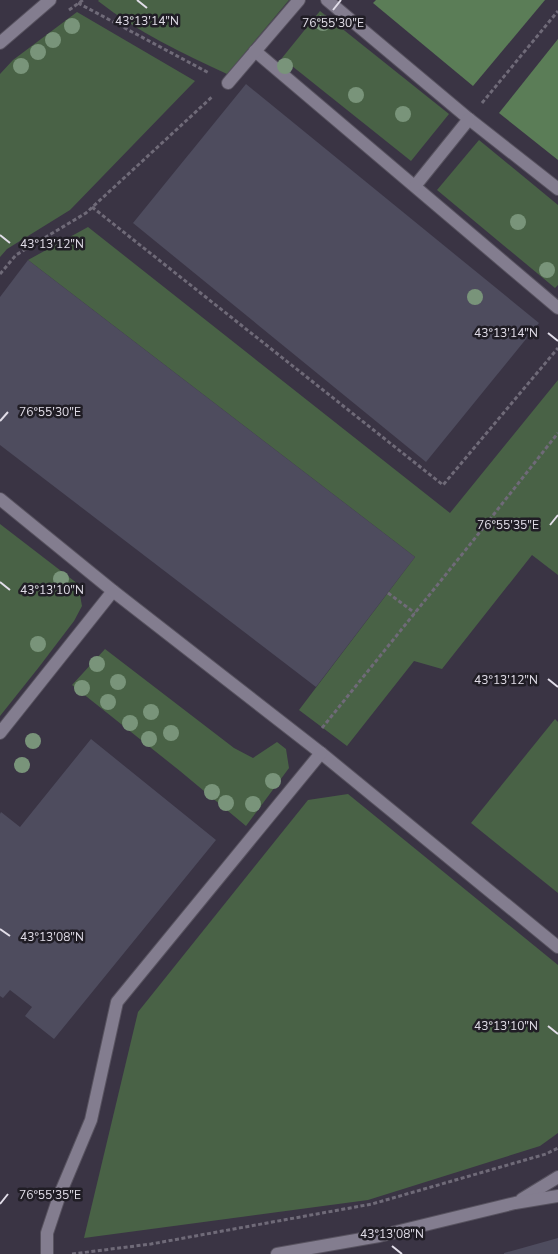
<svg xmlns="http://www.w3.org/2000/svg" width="558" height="1254" font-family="'Nunito Sans',sans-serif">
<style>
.green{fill:#496246}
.forest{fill:#5b7d57}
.building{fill:#4e4c5e}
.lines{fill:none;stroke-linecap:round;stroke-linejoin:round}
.service-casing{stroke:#57525f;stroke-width:14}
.minor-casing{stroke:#57525f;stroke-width:14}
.path{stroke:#6f6a78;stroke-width:3;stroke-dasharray:4 2.5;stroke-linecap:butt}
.service{stroke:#837d8f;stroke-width:12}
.minor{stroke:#837d8f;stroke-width:12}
.tree{fill:#79947a}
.ticks{fill:none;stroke:#e1dde8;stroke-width:2}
.ticks-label{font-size:12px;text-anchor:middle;fill:#e1dde8;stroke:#201d25;stroke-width:5;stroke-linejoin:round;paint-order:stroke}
</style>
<rect width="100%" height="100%" fill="#3a3444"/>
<!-- green -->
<g class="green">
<path d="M99,0H289L227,74C181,53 138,32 98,1Z"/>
<polygon points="320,11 449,114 411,161 282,58"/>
<polygon points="77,12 195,81 70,210 7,249 0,257 0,74 13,60"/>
<polygon points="479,140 558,205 558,285 555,288 437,190"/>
<polygon points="88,227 450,513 558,380 558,575 532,555 442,669 414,661 347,746 299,710 415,557 28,260"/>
<polygon points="0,524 78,584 82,606 74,621 39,667 0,716"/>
<polygon points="105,649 234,748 253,758 277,742 286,749 289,768 246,826 180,771 72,685"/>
<polygon points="555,719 558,722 558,893 471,823"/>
<polygon points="348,794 558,965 558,1133 540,1146 368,1200 84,1238 138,1012 308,800"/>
</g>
<!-- forest -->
<g class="forest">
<polygon points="376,0 545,0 473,86 373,3"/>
<polygon points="558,39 558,160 499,113"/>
</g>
<!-- building -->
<g class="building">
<polygon points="246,84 539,323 426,462 133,223"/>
<polygon points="28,260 415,557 316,687 0,445 0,297"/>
<polygon points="91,739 216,840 54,1039 25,1016 32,1007 10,990 3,998 0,996 0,814 1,812 20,827"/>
<polygon points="558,1238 558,1254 504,1254 504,1253"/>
</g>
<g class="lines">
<!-- service casing -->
<g class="service-casing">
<g id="service">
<polyline points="327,0 469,119 558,189"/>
<polyline points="255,51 558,308"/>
<polyline points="228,83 299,0"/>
<polyline points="415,186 469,119"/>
<polyline points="0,733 113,591"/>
<polyline points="321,753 558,947"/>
</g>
</g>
<!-- minor casing -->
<g class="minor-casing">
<g id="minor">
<polyline points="0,43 50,0"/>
<polyline points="0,499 113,591 321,753 117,1002 91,1120 60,1194 47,1233 47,1254"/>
<polyline points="522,1199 558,1177"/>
<polyline points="277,1254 379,1236 515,1203 558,1196"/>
</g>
</g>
<!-- path -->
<g class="path">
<polyline points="78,3 209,73"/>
<polyline points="69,10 83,0"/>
<polyline points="482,103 558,11"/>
<polyline points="92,207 443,485 558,348"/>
<polyline points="0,274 16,255 86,213 213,96"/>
<polyline points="388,593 415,613"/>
<polyline points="322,728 468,547 558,433"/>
<polyline points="72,1254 151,1244 372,1204 546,1154 558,1148"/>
</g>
<!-- service -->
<use href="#service" class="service"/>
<!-- minor -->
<use href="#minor" class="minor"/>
</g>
<!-- trees -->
<g class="tree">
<circle cx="323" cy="23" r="8"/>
<circle cx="72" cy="26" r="8"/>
<circle cx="53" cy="40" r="8"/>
<circle cx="38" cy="52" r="8"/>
<circle cx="21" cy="66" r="8"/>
<circle cx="285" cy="66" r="8"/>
<circle cx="356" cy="95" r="8"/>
<circle cx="403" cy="114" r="8"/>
<circle cx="518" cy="222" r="8"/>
<circle cx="547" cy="270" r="8"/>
<circle cx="475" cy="297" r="8"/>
<circle cx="61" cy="579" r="8"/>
<circle cx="38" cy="644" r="8"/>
<circle cx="97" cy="664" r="8"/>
<circle cx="118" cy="682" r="8"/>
<circle cx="82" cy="688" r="8"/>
<circle cx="108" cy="702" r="8"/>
<circle cx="151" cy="712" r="8"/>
<circle cx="130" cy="723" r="8"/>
<circle cx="171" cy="733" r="8"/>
<circle cx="149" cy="739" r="8"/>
<circle cx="33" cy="741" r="8"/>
<circle cx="22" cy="765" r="8"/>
<circle cx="273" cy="781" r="8"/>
<circle cx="212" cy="792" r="8"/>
<circle cx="226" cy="803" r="8"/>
<circle cx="253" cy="804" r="8"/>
</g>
<!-- ticks -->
<path class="ticks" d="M137,0L147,8M333,10L341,0M0,235L10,243M548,333L558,341M0,421L8,412M550,525L558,515M0,582L10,590M548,679L558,687M0,929L10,936M548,1026L558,1034M0,1204L8,1194M392,1246L402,1254"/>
<g class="ticks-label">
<text x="147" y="25">43°13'14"N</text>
<text x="333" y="27">76°55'30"E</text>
<text x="52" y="248">43°13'12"N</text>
<text x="506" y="337">43°13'14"N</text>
<text x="50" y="416">76°55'30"E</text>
<text x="508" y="529">76°55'35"E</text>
<text x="52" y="594">43°13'10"N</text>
<text x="506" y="684">43°13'12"N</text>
<text x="52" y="941">43°13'08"N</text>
<text x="506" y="1030">43°13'10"N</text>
<text x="50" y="1199">76°55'35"E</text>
<text x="392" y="1238">43°13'08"N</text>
</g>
</svg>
